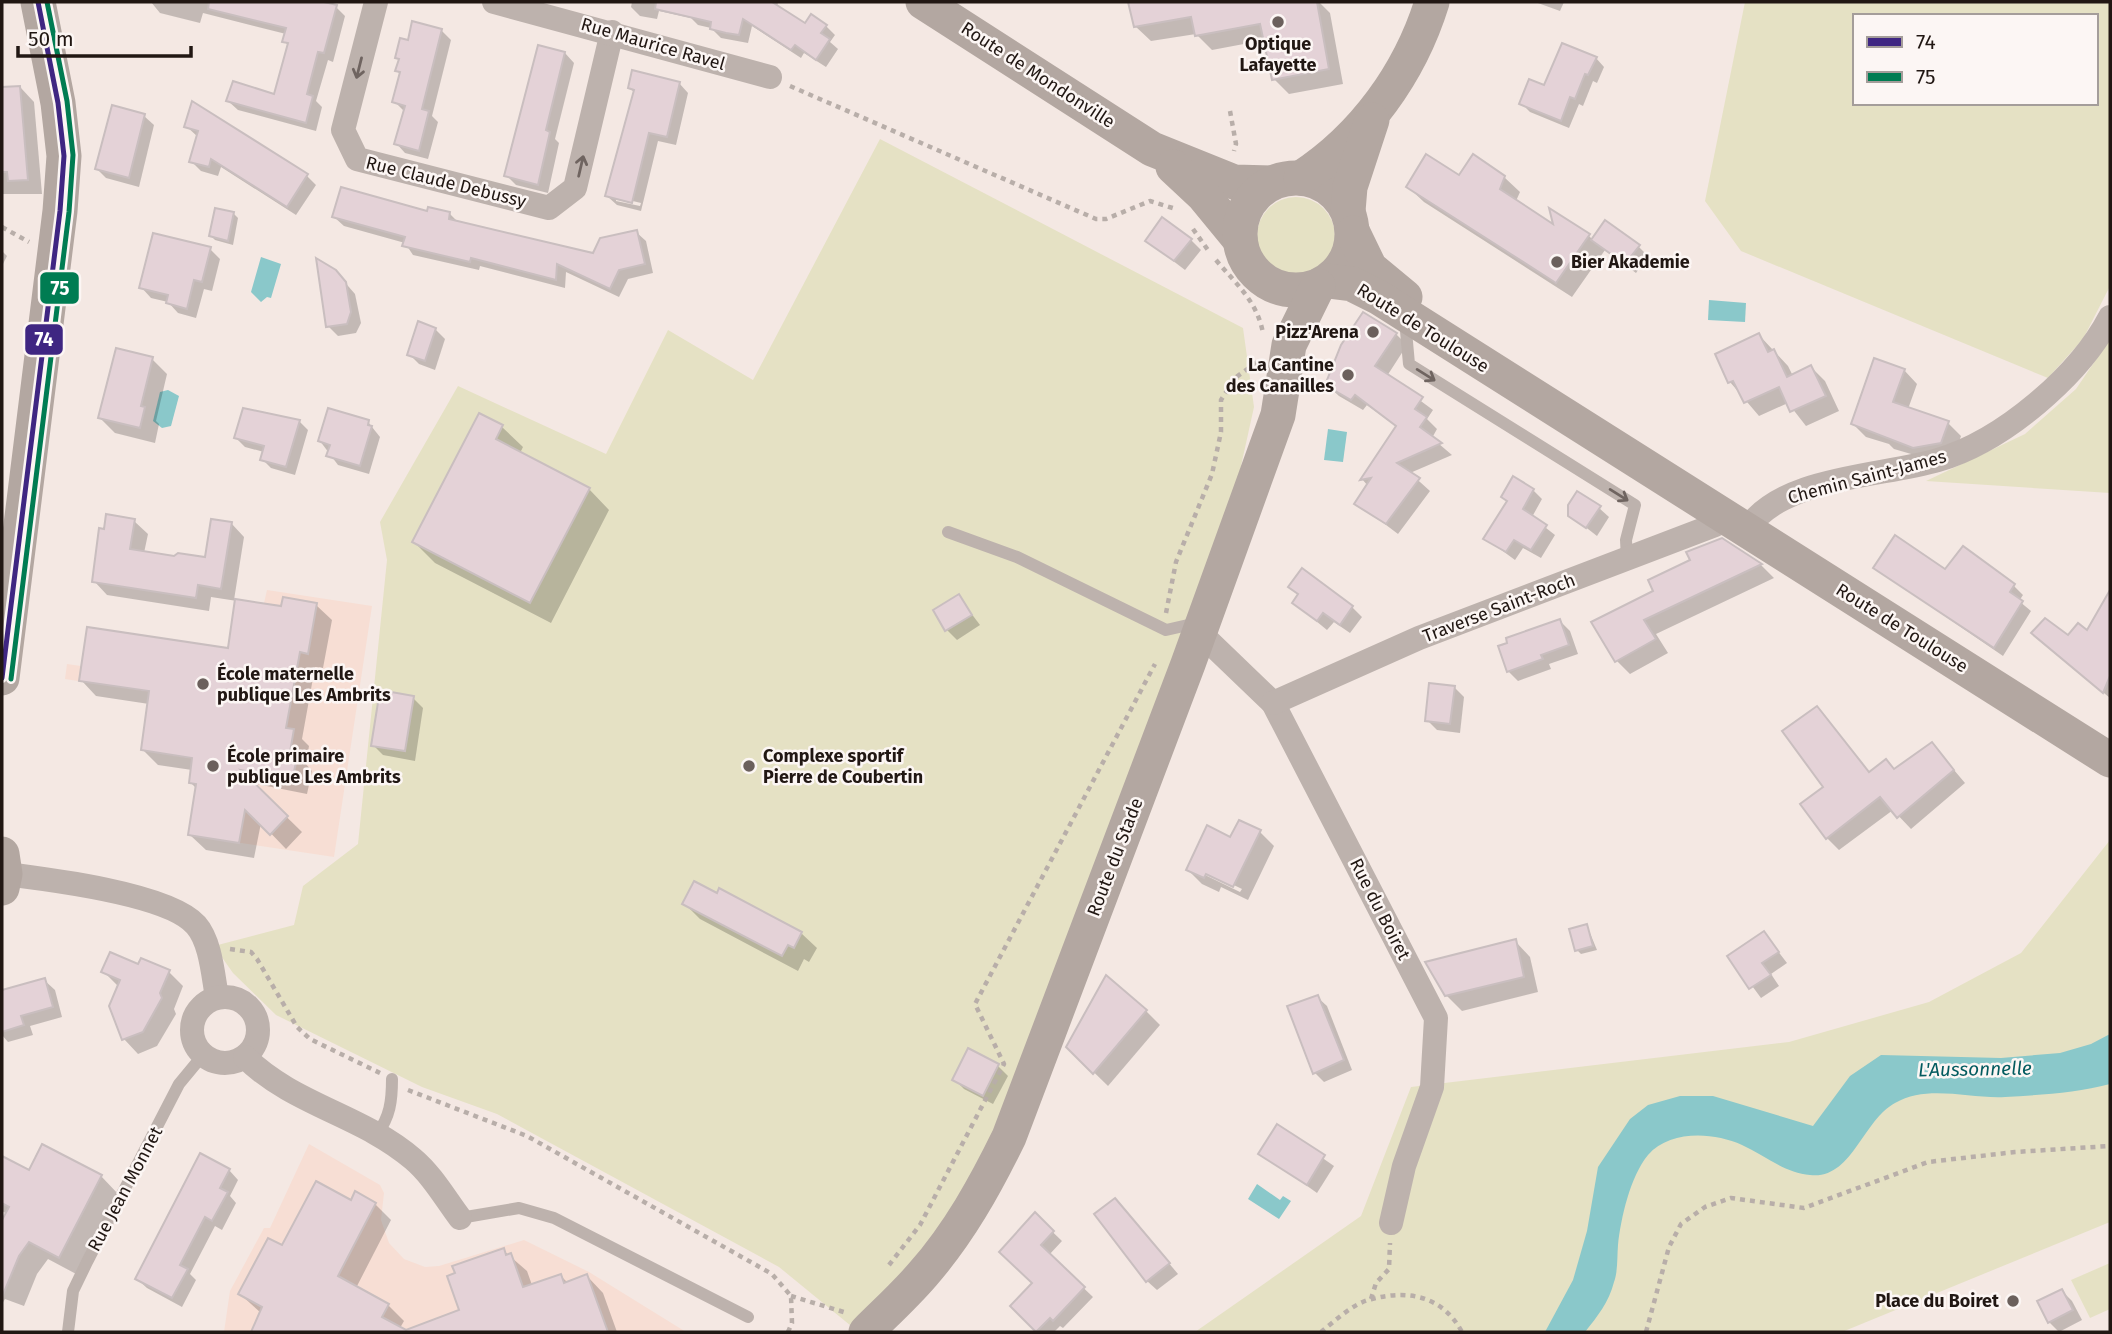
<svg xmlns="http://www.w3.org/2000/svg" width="2112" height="1334" font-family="'Fira Sans',sans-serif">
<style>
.built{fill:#f7ded4}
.green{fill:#e5e1c4;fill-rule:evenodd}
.water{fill:#8ac8ca}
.shadow{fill:#0003;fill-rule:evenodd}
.building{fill:#e4d2d7;stroke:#c9bebf;stroke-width:2}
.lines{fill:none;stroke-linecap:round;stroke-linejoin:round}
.path{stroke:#b8aea9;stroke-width:4.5;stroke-dasharray:5 5;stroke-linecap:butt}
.lane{stroke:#bdb2ad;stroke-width:12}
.street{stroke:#bdb2ad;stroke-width:24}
.secondary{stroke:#b3a7a1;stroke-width:35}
.bus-1-casing{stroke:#fcf6f4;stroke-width:10}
.bus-2-casing{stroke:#fcf6f4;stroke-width:10}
.bus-1{stroke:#3f2682;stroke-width:5}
.bus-2{stroke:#007c52;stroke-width:5}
.oneway{stroke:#6f6460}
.poi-dot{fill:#6b605c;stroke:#fcf6f4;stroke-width:2.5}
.labels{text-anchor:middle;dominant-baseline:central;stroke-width:5;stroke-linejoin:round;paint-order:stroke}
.street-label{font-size:18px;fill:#211713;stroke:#fcf6f4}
.poi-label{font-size:18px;font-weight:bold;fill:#211713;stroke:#fcf6f4;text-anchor:start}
.water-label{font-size:19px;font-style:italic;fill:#035b5f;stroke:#fcf6f4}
.line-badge{stroke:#fcf6f4;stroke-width:2.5}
.badge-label{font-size:19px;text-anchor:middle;font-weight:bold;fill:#fff}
</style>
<rect width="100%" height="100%" fill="#f4e8e3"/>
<!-- built -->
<g class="built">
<polygon points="267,590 372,606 334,857 188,835 196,785 189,783 192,759 141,750 149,692 65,679 67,664 81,666 87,627 228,648 235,599 264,603"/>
<polygon points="309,1144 380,1185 384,1193 381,1220 389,1243 404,1259 425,1267 439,1266 524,1240 589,1272 686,1332 224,1332 230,1291 264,1228 270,1228"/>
</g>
<!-- green -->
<g class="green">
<path d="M1745,2H2110V286L2083,339L2048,378L1741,251L1705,201ZM1855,16H2096V103H1855Z"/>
<polygon points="880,139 1243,328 1254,407 1237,484 1043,1009 984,1158 932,1238 856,1330 779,1267 497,1114 422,1087 276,1015 233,973 214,946 294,925 303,886 358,844 387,560 380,522 458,386 606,454 668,330 753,380"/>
<circle cx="1296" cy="236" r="39"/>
<polygon points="2110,339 2110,493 1926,481 2025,434 2076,389"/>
<polygon points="2110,840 2110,1222 1842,1332 1195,1332 1361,1216 1411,1087 1789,1042 1929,1002 2021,953"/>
<polygon points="2110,1263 2110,1309 2090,1318 2071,1280"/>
</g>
<!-- water -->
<g class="water">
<polygon points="261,257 281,264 271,298 267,297 261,302 251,292"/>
<polygon points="1709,300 1746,303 1745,322 1708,320"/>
<polygon points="168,390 179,396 171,426 162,428 153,421 160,392"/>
<polygon points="1328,429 1347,432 1343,462 1324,460"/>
<path d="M2110,1034V1084C2077,1093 2040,1095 2005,1097C1969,1099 1928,1084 1895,1103C1862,1121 1852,1180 1810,1175C1785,1173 1764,1155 1742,1145C1713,1132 1670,1130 1648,1155C1630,1177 1621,1218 1618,1245C1617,1257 1618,1271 1614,1282C1609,1302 1597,1317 1585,1332H1545L1573,1280L1587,1231L1598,1167L1630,1119L1648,1105L1680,1096H1713L1813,1126L1850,1076L1881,1055L2001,1058L2060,1053L2091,1044Z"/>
<polygon points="1257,1184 1280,1200 1283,1196 1291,1201 1279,1219 1248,1199"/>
</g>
<!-- shadow -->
<g class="shadow">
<polygon points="151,2 313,2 336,7 345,16 333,62 328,60 316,101 322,107 316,131 238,110 228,101 275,96 289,46 284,41 286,34 203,13 200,23 160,13"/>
<polygon points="632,2 778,2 777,7 805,25 826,26 835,35 830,42 838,49 826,67 804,53 801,58 752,26 748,43 721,38 711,28 698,25 691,18 659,11 657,19 640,16 631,7"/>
<polygon points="1129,2 1319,2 1330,13 1343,84 1289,94 1274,79 1265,40 1212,50 1196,34 1151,41 1135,26"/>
<polygon points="1535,2 1564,2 1560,11"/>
<polygon points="441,30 451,40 432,116 438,122 428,159 405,153 396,143 405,112 394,101 401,75 397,71 400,60 397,57"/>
<polygon points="565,53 574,63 555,139 559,143 548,193 516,185 506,175"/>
<polygon points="1596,58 1604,67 1597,83 1593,81 1583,106 1579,104 1569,128 1530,112 1521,103"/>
<path d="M679,83L688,93L676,145L658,141L641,211L617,205L607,196L635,93L630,88ZM616,197L641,203L640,206L616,201Z"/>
<polygon points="20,87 34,102 42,194 2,194 2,88"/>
<polygon points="193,104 307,176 316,185 296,215 221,167 218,176 201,171 191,161 198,137 186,126"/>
<polygon points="144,116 154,125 139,187 106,178 96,168"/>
<polygon points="1460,177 1504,177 1520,192 1516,201 1556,228 1589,236 1593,240 1638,246 1648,256 1636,273 1605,250 1572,297 1424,202 1408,187"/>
<polygon points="428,213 450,214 459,223 594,255 636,232 646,241 653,273 628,279 619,297 566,272 565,288 480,266 479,270 413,255 405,243 344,226 334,217"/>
<polygon points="234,214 238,218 233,245 215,240 211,236"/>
<polygon points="1191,240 1201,250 1185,270 1147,241"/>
<polygon points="210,249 220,259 212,291 204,289 196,318 178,313 168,302 151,298 141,287"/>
<polygon points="2,251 7,256 2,266"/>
<polygon points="335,271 355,294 361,323 356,333 338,336 328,326"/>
<polygon points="435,329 445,339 435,370 419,364 409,354"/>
<polygon points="1396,334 1407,345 1387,376 1433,410 1427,419 1437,429 1432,438 1452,455 1410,473 1430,491 1398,534 1357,503 1368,486 1362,479 1397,427 1367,405 1363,410 1339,396 1327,385"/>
<polygon points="1759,335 1788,366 1793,376 1811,367 1825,381 1839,411 1806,426 1788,403 1759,416 1730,382"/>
<polygon points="152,359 167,374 156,421 159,424 155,443 115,433 100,418"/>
<polygon points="1904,370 1917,384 1908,409 1948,423 1961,436 1954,456 1935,461 1894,449 1889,444 1866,437 1853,424"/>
<polygon points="480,415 502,427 523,447 520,453 589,489 609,510 551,623 435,563 414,542"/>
<polygon points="299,421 308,430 295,475 271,468 262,459 264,452 245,447 236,438"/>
<polygon points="368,422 380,437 369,474 338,465 320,441"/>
<polygon points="1533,490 1542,499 1532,517 1555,535 1541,558 1523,548 1515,560 1485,538"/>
<polygon points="1599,508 1609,517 1597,536 1570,515"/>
<polygon points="134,521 148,534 144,553 206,559 231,523 244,537 234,600 283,608 316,605 332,620 323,668 315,667 302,739 309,746 306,764 312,771 307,794 252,783 302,832 286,849 261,823 254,858 206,850 190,835 197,789 190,782 192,770 158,765 143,750 149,704 96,696 81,680 229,650 237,601 211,597 209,611 107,595 94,581 105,531"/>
<polygon points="1721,540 1761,565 1774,578 1656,634 1668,653 1630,674 1617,661 1655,592"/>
<polygon points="1963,549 2014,586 2023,595 2019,601 2031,611 2003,656 1875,568 1945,572"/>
<polygon points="1290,587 1352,607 1362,617 1350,633 1334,622 1327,630 1294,603 1299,596"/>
<polygon points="958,596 980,625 957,640 947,630"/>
<polygon points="1560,621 1570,631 1578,654 1549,664 1551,669 1518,681 1508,671"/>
<polygon points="2089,629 2110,637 2110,698 2043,643 2069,638"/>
<polygon points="1454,687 1464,697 1460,733 1437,730 1427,720"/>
<polygon points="413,698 423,708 415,761 383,755 373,745"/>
<polygon points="1817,708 1870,773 1895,770 1932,744 1965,783 1911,829 1893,810 1839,850 1827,838"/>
<path d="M1260,832L1274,846L1248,900L1221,887L1219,892L1202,884L1188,870L1231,839ZM1205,871L1242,889L1240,892L1205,875Z"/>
<polygon points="685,904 801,933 817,948 809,962 804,959 798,971 700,919"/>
<polygon points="1587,926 1597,950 1581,954 1577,950"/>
<polygon points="1764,933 1787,963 1771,974 1779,986 1761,998 1730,956"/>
<polygon points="1515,941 1530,957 1538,992 1462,1011 1446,995"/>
<polygon points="139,967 169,972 183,986 174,1009 176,1014 157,1046 138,1054 124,1039 118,986 103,971"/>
<polygon points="44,980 55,990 62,1017 30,1026 33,1035 8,1042 2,1035 2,992"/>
<polygon points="1317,997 1327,1006 1352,1070 1324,1082 1315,1073"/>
<polygon points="1146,1011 1160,1025 1108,1086 1068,1047"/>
<polygon points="998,1066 1008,1076 993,1104 964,1089 954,1079"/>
<polygon points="1278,1127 1334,1166 1317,1193 1261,1153"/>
<polygon points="2,1157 30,1172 101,1176 119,1195 78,1275 48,1259 37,1274 24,1306 5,1299 2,1304 2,1224 7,1214 2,1211"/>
<polygon points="229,1170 238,1180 230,1196 236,1203 222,1230 215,1226 190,1274 196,1280 182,1307 147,1288 137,1279"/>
<polygon points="356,1194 375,1204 391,1220 356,1288 388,1305 404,1321 400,1328 405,1331 461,1311 503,1250 527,1271 532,1285 561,1276 568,1283 587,1276 603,1293 617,1332 252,1332 261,1313 240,1294 283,1248 351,1202"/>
<polygon points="1124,1210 1178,1274 1157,1290 1147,1281"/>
<polygon points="1035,1215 1062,1241 1049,1255 1093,1297 1063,1328 1060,1326 1054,1332 1039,1332 1012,1306 1034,1283"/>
<polygon points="2062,1291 2072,1301 2082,1320 2059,1332 2049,1322"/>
</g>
<!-- building -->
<g class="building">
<polygon points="209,2 324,2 337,5 324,53 318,52 307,94 313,96 306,123 226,101 233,81 274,94 288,43 282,42 286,28 208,9"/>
<polygon points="656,2 772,2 805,23 811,14 827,25 821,33 830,39 816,60 795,45 791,50 743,19 739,35 726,33 710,29 711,22 655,9"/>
<polygon points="1128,2 1317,2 1329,69 1272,80 1260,24 1195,36 1191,17 1134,27"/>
<polygon points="412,21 442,29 422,109 429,111 419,151 394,144 405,106 392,102 400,72 395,71 399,59 395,58 400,38 408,40"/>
<polygon points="1562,43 1597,57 1588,75 1585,74 1575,99 1570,97 1561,121 1519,104 1529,79 1544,85"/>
<polygon points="538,45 565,52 546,130 550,132 538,185 504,176"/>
<polygon points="632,70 680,82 667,137 649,133 632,203 605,196 634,90 628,88"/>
<polygon points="20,86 28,180 8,181 7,172 2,172 2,87"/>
<polygon points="192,101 308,174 287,207 211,159 209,167 189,162 198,131 184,127"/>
<polygon points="112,105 145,114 129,178 95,169"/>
<polygon points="1426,154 1459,175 1473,154 1505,176 1500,189 1553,224 1549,208 1590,234 1556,283 1406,187"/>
<polygon points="341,187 427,211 428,207 450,212 449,219 593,253 600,238 637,230 645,264 619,270 610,289 557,264 556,280 471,258 470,262 402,246 405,237 332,217"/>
<polygon points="215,208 234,212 228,241 209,236"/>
<polygon points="1162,217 1192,239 1174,261 1145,241"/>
<polygon points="1605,220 1640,245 1625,264 1591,240"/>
<polygon points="153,233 211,247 202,282 194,280 187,309 166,303 168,295 139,288"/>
<polygon points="316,258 336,270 346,282 351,312 347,324 326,327"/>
<polygon points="1363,312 1397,333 1375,366 1423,397 1415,409 1427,417 1420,427 1442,443 1397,463 1420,478 1386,524 1354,504 1371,478 1360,480 1396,426 1355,395 1351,400 1325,385 1341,345"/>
<polygon points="418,321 436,328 425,361 407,355"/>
<polygon points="1759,333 1768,352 1774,349 1787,377 1811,365 1826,396 1790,412 1779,387 1744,403 1733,381 1728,383 1715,354"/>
<polygon points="116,348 153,357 141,406 145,407 140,428 98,418"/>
<polygon points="1874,358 1905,369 1893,402 1949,421 1941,443 1913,448 1851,424"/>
<polygon points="243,408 300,420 286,467 260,460 264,446 234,438"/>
<polygon points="328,408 369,420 368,425 372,426 360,466 326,456 330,445 318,441"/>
<polygon points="479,413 503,425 496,439 590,488 530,603 412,542"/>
<polygon points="1513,476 1534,489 1523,509 1547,525 1531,550 1514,540 1506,552 1483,539 1507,501 1501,497"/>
<polygon points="1577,491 1601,506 1586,528 1568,516 1568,505"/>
<polygon points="106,514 135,519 130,549 174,556 178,553 205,557 211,519 232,522 221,589 198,585 196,598 92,582 99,528 104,529"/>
<polygon points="1895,535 1945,569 1963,546 2015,584 2010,592 2023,601 1994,648 1873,568"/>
<polygon points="1722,538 1762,564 1644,620 1656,639 1615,662 1591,622 1653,591 1648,580 1690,560 1686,552"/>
<polygon points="1302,568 1353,606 1340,625 1323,613 1317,621 1292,603 1298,594 1288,587"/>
<polygon points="2110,590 2110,676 2103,693 2031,633 2045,618 2068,635 2078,623 2087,630"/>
<polygon points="959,594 972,615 945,631 933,610"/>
<polygon points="283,597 317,603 308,654 300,652 286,728 294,729 290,752 298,754 292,780 241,770 288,816 270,835 245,810 239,843 188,835 196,784 189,783 192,758 141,750 149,691 79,681 87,627 228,648 235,599 281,606"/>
<polygon points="1560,619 1569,645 1541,655 1543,659 1507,672 1498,646 1507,643 1506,638"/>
<polygon points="1429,683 1455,686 1450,724 1425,721"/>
<polygon points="380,690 414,696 405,751 371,746"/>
<polygon points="1817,706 1869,772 1886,759 1894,769 1932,742 1954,770 1897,818 1880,797 1826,839 1800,804 1823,787 1782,731"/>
<polygon points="1239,820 1261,830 1233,887 1206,874 1204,878 1186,870 1207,825 1230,837"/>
<polygon points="694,881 717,893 719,888 802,932 794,948 788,945 782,956 682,904"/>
<polygon points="1587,924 1593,946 1575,951 1569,929"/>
<polygon points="1764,931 1779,952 1762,963 1771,975 1749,989 1727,956"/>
<polygon points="1516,939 1524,977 1445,996 1425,962"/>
<polygon points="110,952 138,964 141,958 170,970 160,993 162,998 143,1032 122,1040 109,1006 120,980 101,972"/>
<polygon points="1106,975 1147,1010 1093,1074 1066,1047"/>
<polygon points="45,978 53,1007 21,1016 24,1025 2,1032 2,990"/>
<polygon points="1318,995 1344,1060 1313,1074 1287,1006"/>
<polygon points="968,1048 999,1064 983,1096 952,1080"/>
<polygon points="1277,1124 1325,1155 1307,1185 1258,1154"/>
<polygon points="42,1144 102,1175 59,1258 29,1242 19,1256 2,1297 2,1220 9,1207 2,1203 2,1156 29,1170"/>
<polygon points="200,1153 230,1169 220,1188 228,1192 212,1221 205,1217 180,1265 188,1269 172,1298 135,1279"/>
<polygon points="316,1181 351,1200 355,1191 376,1203 338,1276 389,1304 382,1317 406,1330 459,1310 447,1276 455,1273 452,1266 504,1248 506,1255 511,1253 523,1287 561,1274 564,1283 587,1274 608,1332 251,1332 262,1307 238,1294 268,1238 282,1245"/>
<polygon points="1115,1198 1170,1263 1146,1282 1094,1214"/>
<polygon points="1035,1212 1054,1231 1041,1245 1085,1287 1053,1321 1050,1318 1036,1332 1010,1306 1032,1283 999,1252"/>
<polygon points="2062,1289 2073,1310 2048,1323 2037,1301"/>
</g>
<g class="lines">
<!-- path -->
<g class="path">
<polyline points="790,86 1096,219 1106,219 1150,201 1176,209"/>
<polyline points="1230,111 1236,144 1234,151"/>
<polyline points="2,227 29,242"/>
<polyline points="1193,229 1210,253"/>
<path d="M1216,260C1236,284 1257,301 1263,333"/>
<polyline points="1166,613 1176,562 1212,474 1221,432 1221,400 1235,378 1257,362"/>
<polyline points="230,949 251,952 257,959 297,1027 310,1039 380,1073"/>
<polyline points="408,1090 527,1136 772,1274 791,1296 792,1323 788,1332"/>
<polyline points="889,1265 920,1225 1004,1064 975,1004 1155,664"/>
<polyline points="791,1296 847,1313"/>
<polyline points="1371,1299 1376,1283 1389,1269 1390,1243"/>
<path d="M1321,1332C1335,1321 1353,1303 1372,1299C1410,1289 1443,1297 1462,1332"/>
<polyline points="1646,1332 1669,1247 1681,1224 1705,1207 1731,1198 1804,1208 1928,1162 2015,1152 2110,1146"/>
</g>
<!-- lane -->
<g class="lane">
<polyline points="1405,320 1409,364 1635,505 1626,540 1627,559"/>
<polyline points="948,532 1017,557 1166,630 1188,625 1196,630"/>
<path d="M377,1134C390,1117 392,1101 392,1079"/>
<polyline points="460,1218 519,1208 554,1218 748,1317"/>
<polyline points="68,1332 73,1291 87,1262 179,1084 203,1055"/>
</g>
<!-- street -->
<g class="street">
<polyline points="376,2 343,130 357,159 549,208 575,188 612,32"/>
<polyline points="494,2 770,77"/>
<path d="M1747,529C1783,476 1880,477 1938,460C2003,441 2079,376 2110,317"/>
<polyline points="1199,632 1273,703 1436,1018 1432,1087 1404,1166 1391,1223"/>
<polyline points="1273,703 1419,638 1715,525 1725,516"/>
<path d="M5,874C47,879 169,894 196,925C211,942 213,976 217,997"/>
<circle cx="225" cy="1030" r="33"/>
<path d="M245,1057C293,1105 362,1115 413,1159C432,1175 445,1198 460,1218"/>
</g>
<!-- secondary -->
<g class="secondary">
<polyline points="923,2 1152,149 1234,182 1272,183"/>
<polyline points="1173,167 1203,195 1240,240"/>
<circle cx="1296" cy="234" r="56"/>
<path d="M1301,178C1364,137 1410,73 1432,2"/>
<polyline points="1348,211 1350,187 1372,120"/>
<polyline points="1353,233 1370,268 1405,297"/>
<polyline points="1328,281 1352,284 1378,297 2110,760"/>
<polyline points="2,678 60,211 64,156 58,103 38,2"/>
<polyline points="2,854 5,874 2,888"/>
<path d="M866,1332C885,1313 905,1295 923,1274C959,1233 985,1186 1009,1137L1188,664L1278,415L1289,345L1318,286"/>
</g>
<!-- bus-1 casing -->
<g class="bus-1-casing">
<polyline id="bus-1" points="2,678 60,211 64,156 58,103 38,2"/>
</g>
<!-- bus-2 casing -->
<g class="bus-2-casing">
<polyline id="bus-2" points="11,679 69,212 73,155 67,101 47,2"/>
</g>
<!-- bus-1 -->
<use href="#bus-1" class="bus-1"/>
<!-- bus-2 -->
<use href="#bus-2" class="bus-2"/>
</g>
<!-- one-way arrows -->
<defs><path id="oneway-shaft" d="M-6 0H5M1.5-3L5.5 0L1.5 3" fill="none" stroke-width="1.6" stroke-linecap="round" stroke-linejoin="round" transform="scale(1.75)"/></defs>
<g class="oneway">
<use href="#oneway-shaft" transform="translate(359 68) rotate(104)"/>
<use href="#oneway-shaft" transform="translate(581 166) rotate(-77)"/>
<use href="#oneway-shaft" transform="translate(1426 375) rotate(32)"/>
<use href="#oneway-shaft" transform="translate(1619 495) rotate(32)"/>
</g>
<!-- markers -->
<g class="poi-dot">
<circle cx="1278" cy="22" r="7"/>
<circle cx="1557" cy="262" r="7"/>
<circle cx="1373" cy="332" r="7"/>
<circle cx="1348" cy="375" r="7"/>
<circle cx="203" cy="684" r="7"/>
<circle cx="213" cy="766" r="7"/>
<circle cx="749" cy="766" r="7"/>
<circle cx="2013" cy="1301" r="7"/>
</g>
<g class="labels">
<!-- street labels -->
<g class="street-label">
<text transform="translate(653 44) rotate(16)">Rue Maurice Ravel</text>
<text transform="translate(1038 75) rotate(33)">Route de Mondonville</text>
<text transform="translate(446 182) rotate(14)">Rue Claude Debussy</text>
<text transform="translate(1423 328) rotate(32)">Route de Toulouse</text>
<text transform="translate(1867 477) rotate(-15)">Chemin Saint-James</text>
<text transform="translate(1499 608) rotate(-21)">Traverse Saint-Roch</text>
<text transform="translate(1902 628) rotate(32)">Route de Toulouse</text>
<text transform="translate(1115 857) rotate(-69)">Route du Stade</text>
<text transform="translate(1380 909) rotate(63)">Rue du Boiret</text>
<text transform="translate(125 1189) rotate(-62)">Rue Jean Monnet</text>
</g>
<!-- poi labels -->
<g class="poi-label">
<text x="1278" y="44" text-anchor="middle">Optique<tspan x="1278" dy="21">Lafayette</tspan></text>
<text x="1571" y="262">Bier Akademie</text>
<text x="1359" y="332" text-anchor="end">Pizz'Arena</text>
<text x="1334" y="365" text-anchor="end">La Cantine<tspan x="1334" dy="21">des Canailles</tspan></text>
<text x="217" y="674">École maternelle<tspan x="217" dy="21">publique Les Ambrits</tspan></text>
<text x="227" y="756">École primaire<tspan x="227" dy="21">publique Les Ambrits</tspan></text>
<text x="763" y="756">Complexe sportif<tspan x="763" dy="21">Pierre de Coubertin</tspan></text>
<text x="1999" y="1301" text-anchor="end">Place du Boiret</text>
</g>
<!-- water labels -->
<g class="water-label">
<text transform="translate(1975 1069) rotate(-1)">L'Aussonnelle</text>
</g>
</g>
<g class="line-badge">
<rect x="39" y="271" width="41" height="34" rx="7" fill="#007c52"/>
<rect x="24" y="323" width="40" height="33" rx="7" fill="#3f2682"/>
</g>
<g class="badge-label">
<text x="60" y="295">75</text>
<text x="44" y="346">74</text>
</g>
<!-- border -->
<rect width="2112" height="1334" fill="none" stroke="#211713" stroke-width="7"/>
<!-- legend -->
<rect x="1853" y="14" width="245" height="91" fill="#fcf6f4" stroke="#a49d9a" stroke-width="2"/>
<rect x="1867" y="37" width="35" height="10" fill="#3f2682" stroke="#a49d9a" stroke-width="2"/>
<text x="1916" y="49" font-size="21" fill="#211713">74</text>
<rect x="1867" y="72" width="35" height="10" fill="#007c52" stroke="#a49d9a" stroke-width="2"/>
<text x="1916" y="84" font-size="21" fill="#211713">75</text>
<!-- scale -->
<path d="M18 46v10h173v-10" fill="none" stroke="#211713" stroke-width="3.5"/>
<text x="28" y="46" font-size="21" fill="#211713" stroke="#fcf6f4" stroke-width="5" paint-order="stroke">50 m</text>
</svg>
